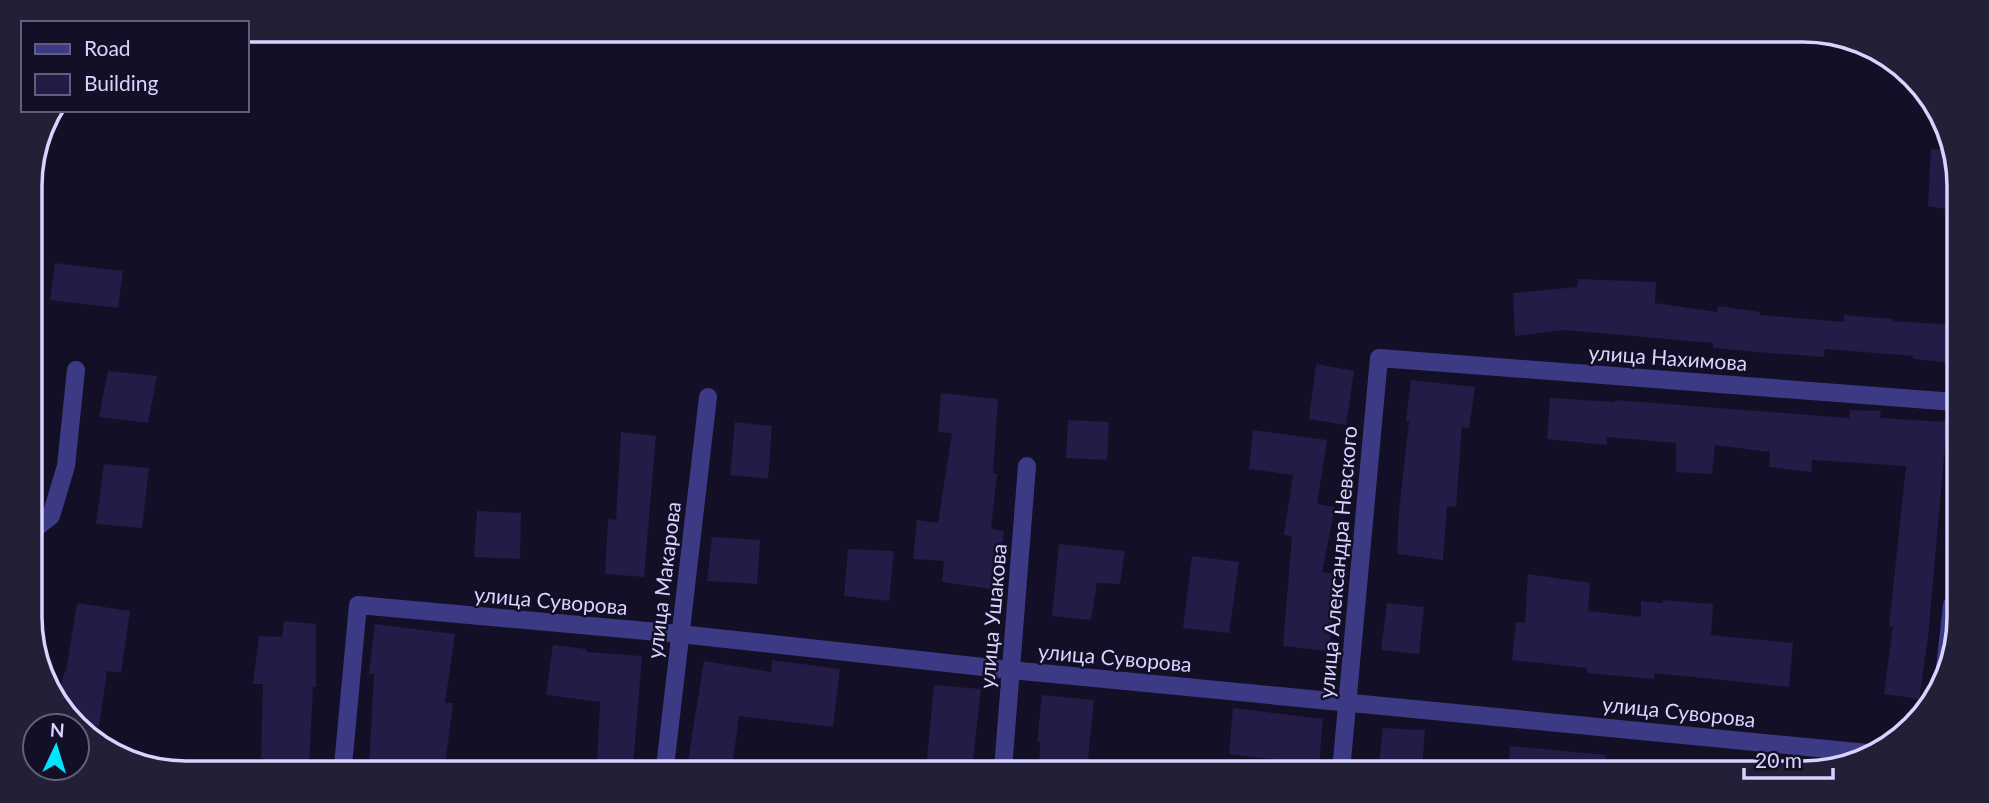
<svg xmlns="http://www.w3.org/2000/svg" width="1989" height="803" font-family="Lato,sans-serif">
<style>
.building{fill:#241b47}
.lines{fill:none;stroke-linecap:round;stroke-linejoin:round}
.minor{stroke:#3d3a85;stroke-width:18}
.labels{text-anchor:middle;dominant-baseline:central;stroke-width:5;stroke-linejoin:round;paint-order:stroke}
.street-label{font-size:21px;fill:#d9d4ff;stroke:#130f26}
.rim{fill:none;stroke:#d9d4ff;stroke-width:3.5}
</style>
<rect width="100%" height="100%" fill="#130f26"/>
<!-- building -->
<g class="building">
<polygon points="1931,149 1951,150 1958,165 1957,211 1928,206"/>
<polygon points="55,263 123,271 118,308 50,300"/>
<polygon points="1578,279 1656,282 1655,303 1717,312 1718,306 1760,312 1760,315 1844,322 1844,315 1893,319 1893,321 1956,325 1955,363 1913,359 1913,356 1825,349 1824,357 1756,352 1713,348 1713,343 1564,330 1515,336 1513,293 1577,287"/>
<polygon points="1316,364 1354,371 1346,425 1309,419"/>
<polygon points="108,371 157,376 148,423 99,417"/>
<polygon points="1411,380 1475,387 1469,428 1462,427 1456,507 1447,506 1443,560 1397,554 1399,511 1409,421 1406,421"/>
<polygon points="941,393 998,399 993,473 997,474 991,529 1004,531 998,590 942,582 944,561 913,559 917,520 938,523 952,433 938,432"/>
<polygon points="1550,398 1615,402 1615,400 1849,418 1850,410 1881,411 1880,418 1947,422 1928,638 1919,699 1884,694 1893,626 1889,626 1906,466 1812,460 1811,472 1769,467 1770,452 1715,445 1712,474 1676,472 1676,443 1607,437 1607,445 1547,439"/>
<polygon points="1068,420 1109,422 1107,460 1066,458"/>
<polygon points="735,422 772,426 768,479 730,475"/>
<polygon points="1253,430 1327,440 1317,504 1335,507 1322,572 1336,574 1329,651 1283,646 1292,536 1284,535 1293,475 1249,469"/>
<polygon points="621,432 656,436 644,577 605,574 608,519 616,520"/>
<polygon points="104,464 149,468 142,528 96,524"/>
<polygon points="477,511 521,513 520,559 474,557"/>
<polygon points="712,537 760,540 757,584 707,581"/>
<polygon points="1059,544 1125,551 1120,584 1097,583 1091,620 1052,616"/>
<polygon points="848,549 894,551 889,601 844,596"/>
<polygon points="1192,556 1239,562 1229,633 1183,628"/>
<polygon points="1528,574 1590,583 1588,611 1641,617 1641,601 1663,603 1663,600 1713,604 1711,635 1793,643 1789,687 1654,673 1654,679 1587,673 1587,668 1512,660 1516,622 1525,623"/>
<polygon points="77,603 130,611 121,673 107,671 99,727 72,723 68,720 59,700 64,672 66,672"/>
<polygon points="1387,603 1424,607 1419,654 1381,650"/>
<polygon points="284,621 316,624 316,687 313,687 309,766 264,765 264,758 261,758 263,684 253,684 259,636 282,637"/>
<polygon points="375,624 455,634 445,703 453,703 445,766 369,766 374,674 369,674"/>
<polygon points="553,645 586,649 586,652 642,656 633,767 597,767 600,702 546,695"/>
<polygon points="772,660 840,669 833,727 739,716 732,768 687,767 704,661 771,672"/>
<polygon points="934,685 981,689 972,769 926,769"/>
<polygon points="1042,695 1094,700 1087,769 1039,769 1040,742 1037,742"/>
<polygon points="1233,708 1323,719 1319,765 1229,754"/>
<polygon points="1383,728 1425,730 1422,771 1378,771"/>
<polygon points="1510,746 1606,755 1605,772 1508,771"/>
</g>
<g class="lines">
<!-- minor -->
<g class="minor">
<polyline points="32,531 51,516 66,466 76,370"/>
<polyline points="1944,677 1952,605"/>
<polyline points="343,766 358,605 680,634 1011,670 1868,753"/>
<polyline points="665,767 708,397"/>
<polyline points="1003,769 1027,466"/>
<polyline points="1341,771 1379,358 1955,402"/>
</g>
</g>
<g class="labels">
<!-- street labels -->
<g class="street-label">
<text transform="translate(1668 357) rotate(4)">улица Нахимова</text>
<text transform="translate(1337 562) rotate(-85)">улица Александра Невского</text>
<text transform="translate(663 580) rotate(-83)">улица Макарова</text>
<text transform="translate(551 600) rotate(5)">улица Суворова</text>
<text transform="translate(992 616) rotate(-85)">улица Ушакова</text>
<text transform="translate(1115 657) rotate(5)">улица Суворова</text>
<text transform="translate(1679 711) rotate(6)">улица Суворова</text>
</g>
</g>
<!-- crop -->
<path d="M0 0H1989V803H0ZM186 42H1803A144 144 0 0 1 1947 186V617A144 144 0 0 1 1803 761H186A144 144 0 0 1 42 617V186A144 144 0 0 1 186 42Z" fill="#231f37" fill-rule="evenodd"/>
<path class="rim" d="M186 42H1803A144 144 0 0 1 1947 186V617A144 144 0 0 1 1803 761H186A144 144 0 0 1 42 617V186A144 144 0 0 1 186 42Z"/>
<!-- legend -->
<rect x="21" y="21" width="228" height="91" fill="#130f26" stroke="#625e7d" stroke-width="2"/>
<rect x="35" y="44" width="35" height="10" fill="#3d3a85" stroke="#625e7d" stroke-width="2"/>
<text x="84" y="56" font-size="21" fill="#d9d4ff">Road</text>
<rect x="35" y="74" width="35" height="21" fill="#241b47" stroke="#625e7d" stroke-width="2"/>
<text x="84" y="91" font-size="21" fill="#d9d4ff">Building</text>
<!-- north arrow -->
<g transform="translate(56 747) rotate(4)"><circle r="33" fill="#130f26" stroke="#625e7d" stroke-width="2"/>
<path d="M0-5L12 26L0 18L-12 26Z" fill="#00e5ff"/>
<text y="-10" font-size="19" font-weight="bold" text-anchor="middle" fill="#d9d4ff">N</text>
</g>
<!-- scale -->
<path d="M1744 768v10h89v-10" fill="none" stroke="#d9d4ff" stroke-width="3.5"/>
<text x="1755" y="768" font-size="21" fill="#d9d4ff" stroke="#130f26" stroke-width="5" paint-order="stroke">20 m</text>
</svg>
